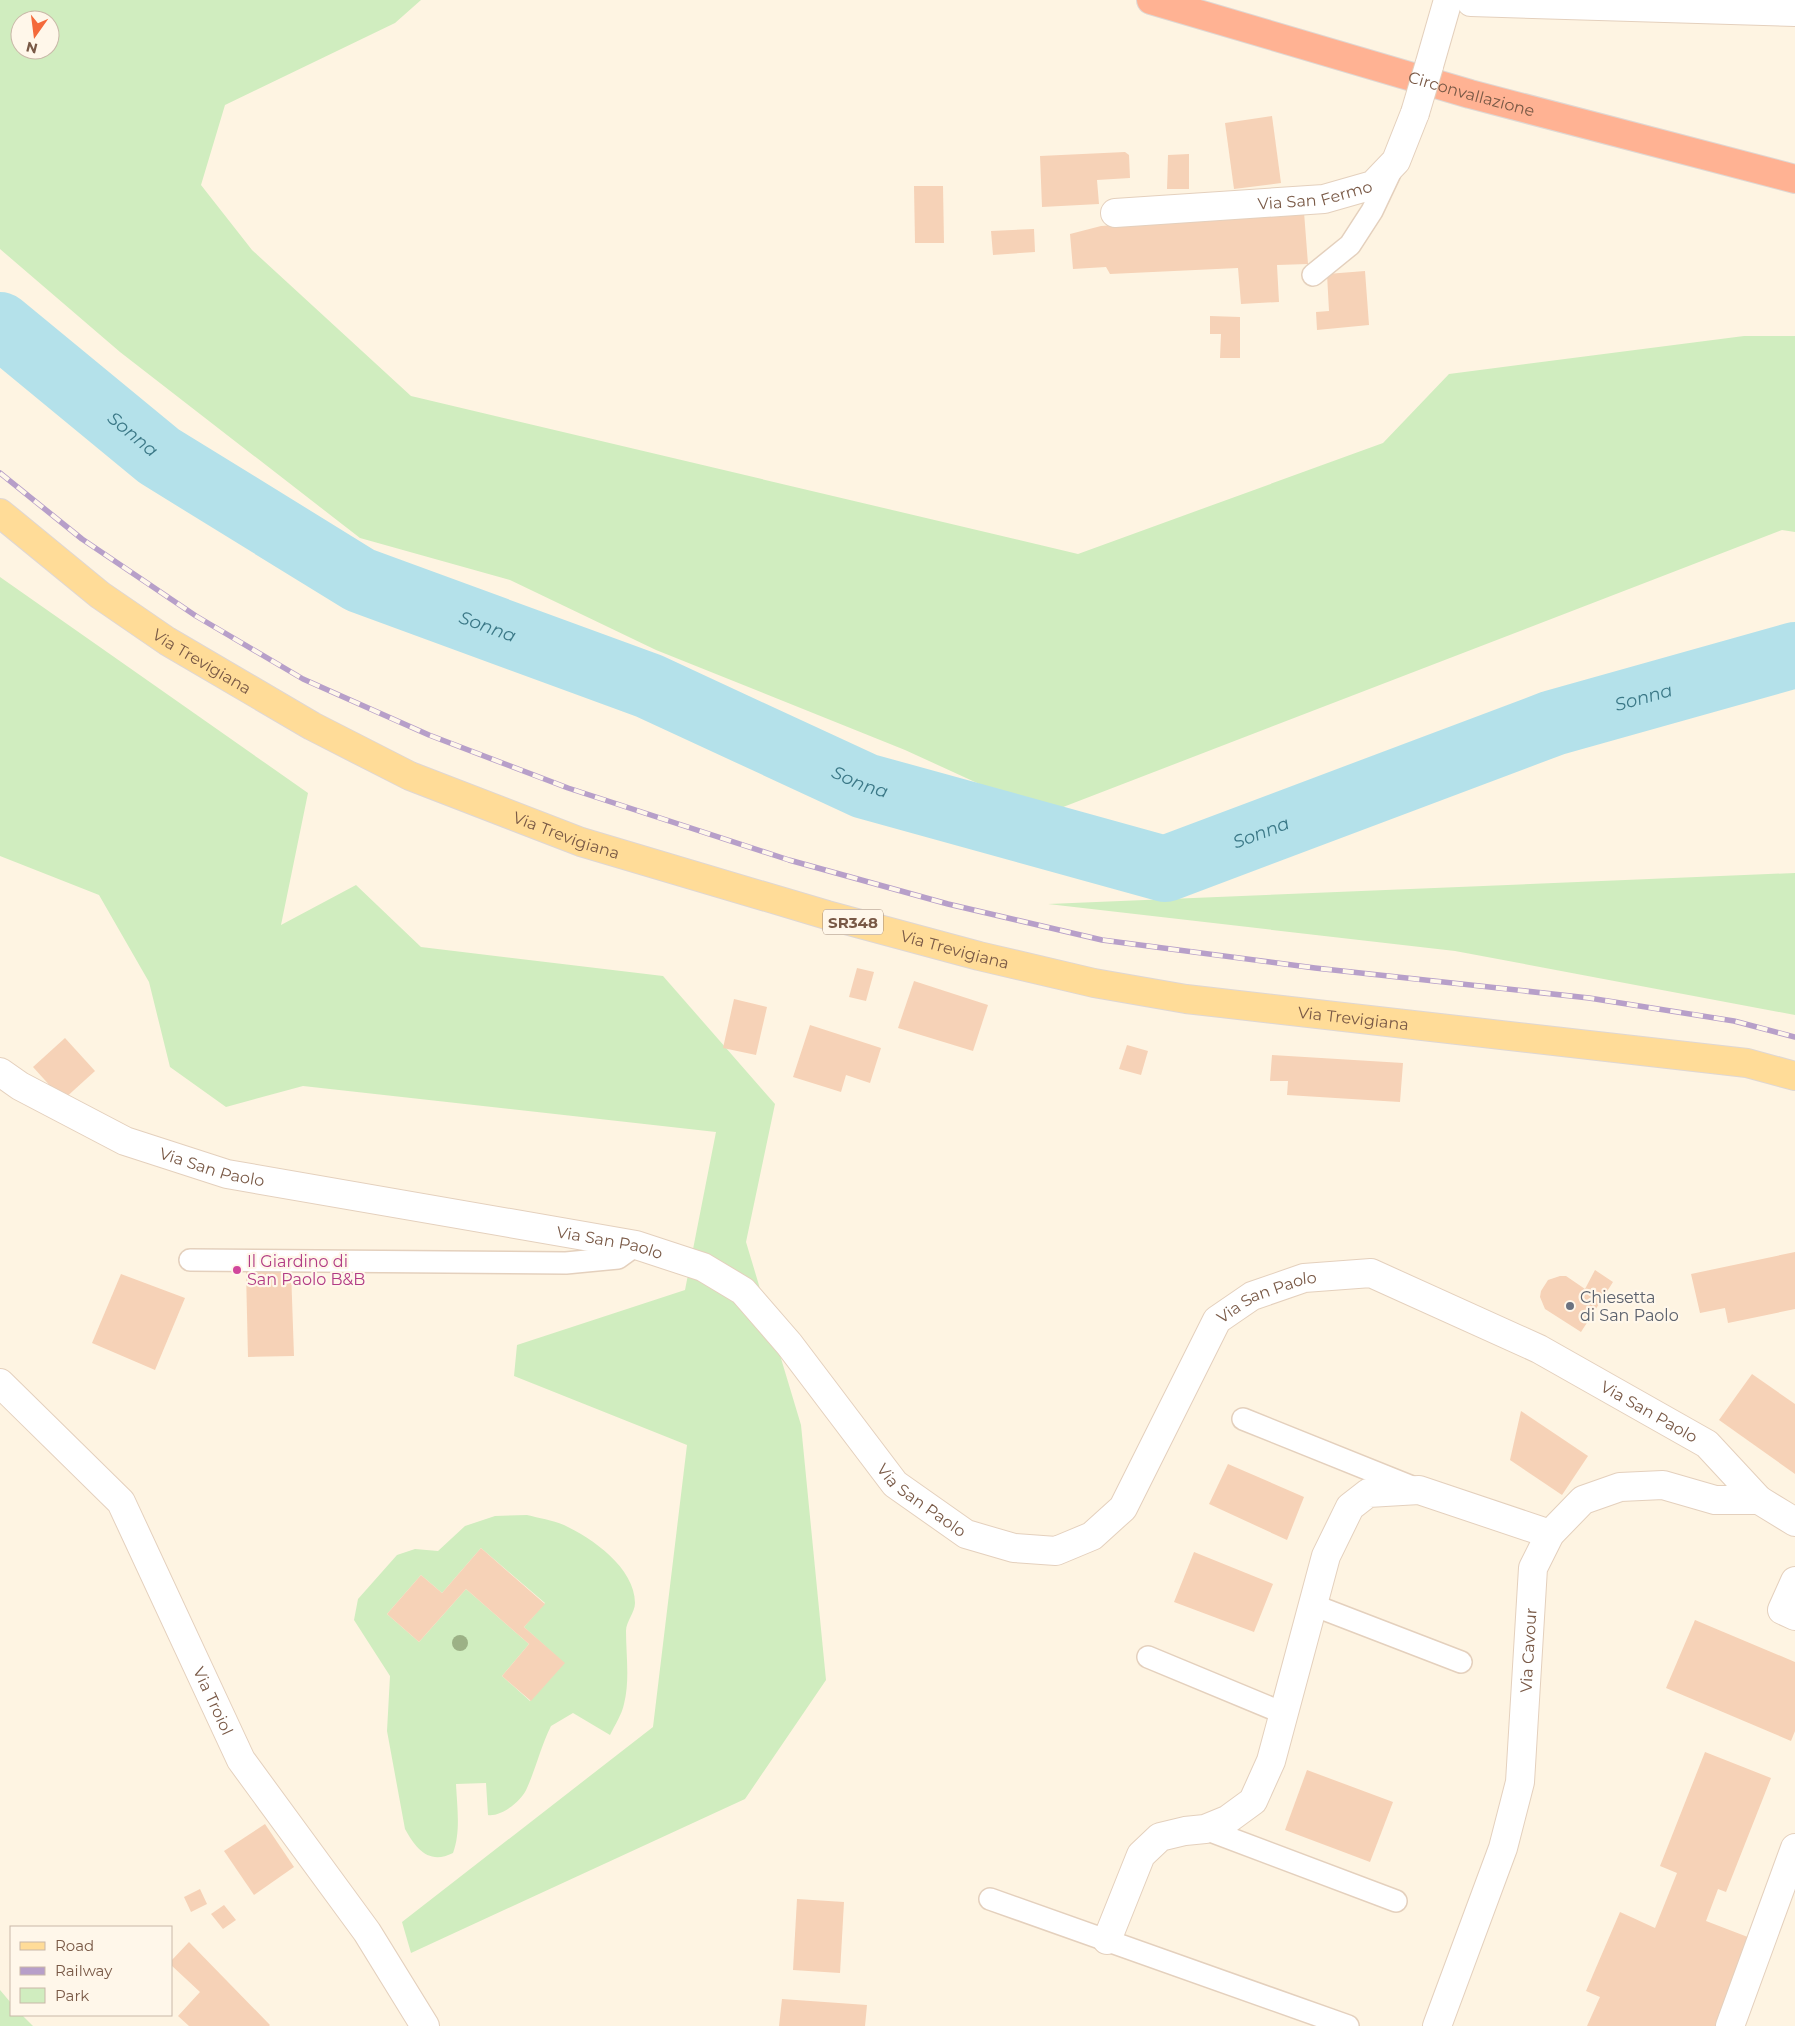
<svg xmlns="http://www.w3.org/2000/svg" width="1795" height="2026" font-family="Montserrat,sans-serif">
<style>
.green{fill:#d0edbf;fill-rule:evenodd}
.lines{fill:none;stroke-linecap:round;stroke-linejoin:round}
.river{stroke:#b4e1ea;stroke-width:66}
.building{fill:#f6d2b7}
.lane-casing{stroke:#e4d0bd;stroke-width:24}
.street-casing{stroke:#e4d0bd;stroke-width:30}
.primary-casing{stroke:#dfd7d3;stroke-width:30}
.highway-casing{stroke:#dfd7d3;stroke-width:30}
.lane{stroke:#fff;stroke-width:21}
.street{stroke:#fff;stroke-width:28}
.primary{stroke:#ffdc98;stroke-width:28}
.highway{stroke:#ffb293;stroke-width:28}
.rail-casing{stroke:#b79fc9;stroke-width:5.5}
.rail{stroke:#fff7ea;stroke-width:4;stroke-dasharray:11;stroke-linecap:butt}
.street-bridge-casing{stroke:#e4d0bd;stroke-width:30;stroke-linecap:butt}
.street-bridge{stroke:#fff;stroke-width:28}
.tree{fill:#9cb186}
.hotel-dot{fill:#d1479c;stroke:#fff7ea;stroke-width:2}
.worship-dot{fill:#6b7280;stroke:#fff7ea;stroke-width:2}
.labels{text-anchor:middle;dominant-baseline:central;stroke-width:4.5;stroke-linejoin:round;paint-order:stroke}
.shield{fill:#fff7ea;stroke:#a18877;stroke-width:1}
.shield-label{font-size:15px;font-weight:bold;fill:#795946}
.street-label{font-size:16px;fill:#795946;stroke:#fff7ea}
.hotel-label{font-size:16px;fill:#b23c85;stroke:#fff7ea;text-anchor:start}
.worship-label{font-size:16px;fill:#5b616d;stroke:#fff7ea;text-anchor:start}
.water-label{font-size:18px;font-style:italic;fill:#3b7887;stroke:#fff7ea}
</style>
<rect width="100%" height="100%" fill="#fef4e2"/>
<!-- green -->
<g class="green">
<path d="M0,0H421L395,23L225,105L201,185L252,250L411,396L1078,554L1383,443L1449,374L1744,336H1795V532L1782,530L1045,814L905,750L656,650L510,580L360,538L120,352L0,249ZM20,20H50V50H20Z"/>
<polygon points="0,577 308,793 281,925 356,885 421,947 663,976 775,1104 746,1242 801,1425 826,1680 745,1799 411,1953 402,1922 653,1727 687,1445 514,1376 517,1345 685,1290 716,1132 303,1086 226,1107 170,1067 149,982 99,895 0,856"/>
<polygon points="1795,873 1795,1015 1455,951 1048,904"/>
<path d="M527,1515C539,1518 552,1520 564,1525C592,1538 635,1568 635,1603C635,1612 626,1622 626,1631C626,1655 630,1680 624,1704C622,1714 615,1725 610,1735L573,1713L551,1726C541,1746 536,1768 527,1788C522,1801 501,1817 488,1815L486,1783L456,1784C457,1806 461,1832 453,1853C429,1865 416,1849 405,1829L387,1731L390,1676L354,1620L358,1599L397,1555L415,1549L438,1551L465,1526L495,1516ZM481,1548L545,1603L524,1627L564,1663L530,1701L502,1676L529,1644L466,1589L419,1642L387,1614L421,1575L442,1593Z"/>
<polygon points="0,1990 11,2003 11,2015 22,2015 33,2026 0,2026"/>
</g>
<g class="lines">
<!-- river -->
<path class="river" id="s1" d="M0,325L159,456L360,580L649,686L865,786L1165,869L1553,723L1795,655"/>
</g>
<!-- building -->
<g class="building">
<polygon points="1272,116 1281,183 1234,189 1225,123"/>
<polygon points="1125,152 1129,155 1130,178 1097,180 1099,204 1042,207 1040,156"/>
<polygon points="1189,154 1189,189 1167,189 1168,155"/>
<polygon points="914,186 943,186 944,243 915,243"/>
<polygon points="1304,212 1308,264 1277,265 1279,302 1241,304 1238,268 1110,274 1106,267 1073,269 1070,234 1101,226"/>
<polygon points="1034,229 1035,252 993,255 991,231"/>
<polygon points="1365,271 1369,325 1317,330 1316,312 1329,311 1327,274"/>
<polygon points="1210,316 1240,317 1240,358 1220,358 1221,334 1210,334"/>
<polygon points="857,968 874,972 866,1001 849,997"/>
<polygon points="914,981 988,1005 973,1051 898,1028"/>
<polygon points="734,999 767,1007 756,1055 723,1048"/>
<polygon points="810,1025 881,1048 870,1083 846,1075 841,1092 793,1077"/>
<polygon points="65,1038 95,1071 63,1100 33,1067"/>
<polygon points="1127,1045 1148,1051 1141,1075 1119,1069"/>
<polygon points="1272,1055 1403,1063 1400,1102 1287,1095 1288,1081 1270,1081"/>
<polygon points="1795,1252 1795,1309 1728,1323 1725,1308 1700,1313 1691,1274"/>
<polygon points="291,1270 294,1356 248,1357 246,1272"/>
<polygon points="1595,1270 1613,1282 1581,1332 1545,1309 1540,1297 1541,1291 1548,1280 1560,1276 1566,1276 1585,1289"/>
<polygon points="121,1274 185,1298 155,1370 92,1343"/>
<polygon points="1752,1374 1795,1404 1795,1474 1719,1420"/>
<polygon points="1521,1411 1588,1456 1562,1495 1510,1460"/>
<polygon points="1228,1464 1304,1497 1287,1540 1209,1504"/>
<polygon points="481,1548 545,1604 524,1627 565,1663 531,1701 502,1676 529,1644 466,1589 419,1642 387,1614 421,1575 442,1593"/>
<polygon points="1194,1552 1273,1584 1254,1632 1174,1602"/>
<polygon points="1695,1620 1795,1662 1795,1731 1791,1741 1666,1688"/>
<polygon points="1705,1752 1771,1778 1726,1892 1718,1889 1706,1921 1753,1939 1718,2026 1587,2026 1600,1997 1586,1991 1620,1912 1655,1928 1677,1873 1660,1866"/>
<polygon points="1307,1770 1393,1802 1370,1862 1285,1830"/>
<polygon points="265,1824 294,1867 254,1895 224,1851"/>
<polygon points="200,1889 207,1904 191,1912 184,1897"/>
<polygon points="797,1899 844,1902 840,1973 793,1970"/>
<polygon points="224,1905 236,1920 223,1929 211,1914"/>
<polygon points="189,1942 270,2025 269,2026 189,2026 178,2016 200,1992 171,1965 171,1961"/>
<polygon points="782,1999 867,2005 865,2026 779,2026"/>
</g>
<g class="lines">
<!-- lane casing -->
<g class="lane-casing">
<g id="lane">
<polyline points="1313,275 1350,245 1372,211 1390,173"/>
<polyline points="190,1260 566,1263 618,1258 636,1245"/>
<polyline points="1243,1419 1417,1489"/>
<polyline points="1313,1605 1461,1662"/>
<polyline points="1148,1657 1283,1713"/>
<polyline points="1205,1829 1396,1901"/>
<polyline points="990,1899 1348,2026"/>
</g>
</g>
<!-- street casing -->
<g class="street-casing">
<g id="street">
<polyline points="1470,0 1471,2 1795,12"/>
<polyline points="1429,66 1448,0"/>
<path id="s2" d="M1115,213L1324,199L1373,185L1396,161L1415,113"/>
<path id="s3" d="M0,1072L20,1086L125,1141L227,1174L636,1245L703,1267L743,1291L789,1344L895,1484L966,1534L1014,1548L1056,1551L1092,1536L1123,1508L1217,1320L1252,1296L1304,1278L1371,1273L1539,1349L1707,1444L1759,1500"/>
<path id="s4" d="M0,1383L121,1502L241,1760L367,1932L425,2026"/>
<polyline points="1795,1581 1782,1610 1795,1616"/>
<polyline points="1107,1940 1141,1855 1160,1837 1185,1831 1205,1829 1227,1820 1253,1801 1271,1761 1326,1556 1350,1507 1368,1493 1419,1490 1550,1534"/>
<path id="s5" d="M1437,2026L1503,1848L1520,1782L1533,1568L1550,1534L1583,1500L1620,1487L1663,1485L1715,1500H1759L1795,1522"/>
<polyline points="1730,2026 1795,1848"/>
</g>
</g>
<!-- primary casing -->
<g class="primary-casing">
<g id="primary">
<path id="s6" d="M0,513L100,595L167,641L312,726L410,776L581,842L827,915L979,956L1094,983L1186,999L1747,1063L1795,1076"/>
</g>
</g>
<!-- highway casing -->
<g class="highway-casing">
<g id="highway">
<path id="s7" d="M1151,0L1470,94L1795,179"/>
</g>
</g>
<!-- lane -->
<use href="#lane" class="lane"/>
<!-- street -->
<use href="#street" class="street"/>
<!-- primary -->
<use href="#primary" class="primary"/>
<!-- highway -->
<use href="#highway" class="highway"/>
<!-- rail casing -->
<g class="rail-casing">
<polyline id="rail" points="0,473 82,539 196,616 303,679 429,735 568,788 789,860 948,904 1102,940 1315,968 1589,998 1734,1021 1795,1037"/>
</g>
<!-- rail -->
<use href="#rail" class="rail"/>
<!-- street-bridge casing -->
<g class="street-bridge-casing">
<polyline id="street-bridge" points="1415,113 1429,66"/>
</g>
<!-- street-bridge -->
<use href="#street-bridge" class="street-bridge"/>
</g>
<!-- trees -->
<circle class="tree" cx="460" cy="1643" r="8"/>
<!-- markers -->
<circle class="hotel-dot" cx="237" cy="1270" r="5"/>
<circle class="worship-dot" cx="1570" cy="1306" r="5"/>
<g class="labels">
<!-- shield labels -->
<rect class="shield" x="823" y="909.5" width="60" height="25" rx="4"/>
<g class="shield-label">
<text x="853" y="922">SR348</text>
</g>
<!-- street labels -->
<g class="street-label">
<text stroke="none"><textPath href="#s7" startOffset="334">Circonvallazione</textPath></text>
<text stroke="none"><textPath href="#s2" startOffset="201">Via San Fermo</textPath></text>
<text stroke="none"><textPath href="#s6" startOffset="251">Via Trevigiana</textPath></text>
<text stroke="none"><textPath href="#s6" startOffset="656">Via Trevigiana</textPath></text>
<text stroke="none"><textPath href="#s6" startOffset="1061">Via Trevigiana</textPath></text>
<text stroke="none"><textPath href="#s6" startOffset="1466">Via Trevigiana</textPath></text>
<text stroke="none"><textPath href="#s3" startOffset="234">Via San Paolo</textPath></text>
<text stroke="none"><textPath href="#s3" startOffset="639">Via San Paolo</textPath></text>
<text stroke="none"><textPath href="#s3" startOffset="1554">Via San Paolo</textPath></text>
<text stroke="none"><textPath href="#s3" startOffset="1974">Via San Paolo</textPath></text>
<text stroke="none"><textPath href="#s3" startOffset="1059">Via San Paolo</textPath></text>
<text stroke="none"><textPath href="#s5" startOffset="390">Via Cavour</textPath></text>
<text stroke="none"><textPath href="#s4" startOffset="389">Via Troiol</textPath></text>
</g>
<!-- hotel labels -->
<g class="hotel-label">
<text x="247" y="1261">Il Giardino di<tspan x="247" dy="18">San Paolo B&amp;B</tspan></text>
</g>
<!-- worship labels -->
<g class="worship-label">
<text x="1580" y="1297">Chiesetta<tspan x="1580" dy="18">di San Paolo</tspan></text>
</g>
<!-- water labels -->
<g class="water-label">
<text stroke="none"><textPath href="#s1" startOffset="172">Sonna</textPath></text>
<text stroke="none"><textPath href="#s1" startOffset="578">Sonna</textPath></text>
<text stroke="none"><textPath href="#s1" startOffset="1808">Sonna</textPath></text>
<text stroke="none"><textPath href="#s1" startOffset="982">Sonna</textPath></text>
<text stroke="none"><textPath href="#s1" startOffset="1402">Sonna</textPath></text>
</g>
</g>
<!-- legend -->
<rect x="10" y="1926" width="162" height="90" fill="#fff7ea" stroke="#c9b8a8"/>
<rect x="20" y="1942" width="25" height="8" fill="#ffdc98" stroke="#c9b8a8"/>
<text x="55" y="1951" font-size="15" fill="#795946">Road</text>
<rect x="20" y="1967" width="25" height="8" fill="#b79fc9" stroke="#c9b8a8"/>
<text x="55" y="1976" font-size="15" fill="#795946">Railway</text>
<rect x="20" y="1988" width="25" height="15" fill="#d0edbf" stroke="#c9b8a8"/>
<text x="55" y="2001" font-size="15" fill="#795946">Park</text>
<!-- north arrow -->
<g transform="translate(35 35) rotate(194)"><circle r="24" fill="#fff7ea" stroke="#c9b8a8"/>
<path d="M0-4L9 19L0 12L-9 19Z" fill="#f46a3b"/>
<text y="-8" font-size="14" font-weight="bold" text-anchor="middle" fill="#795946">N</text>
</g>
</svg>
